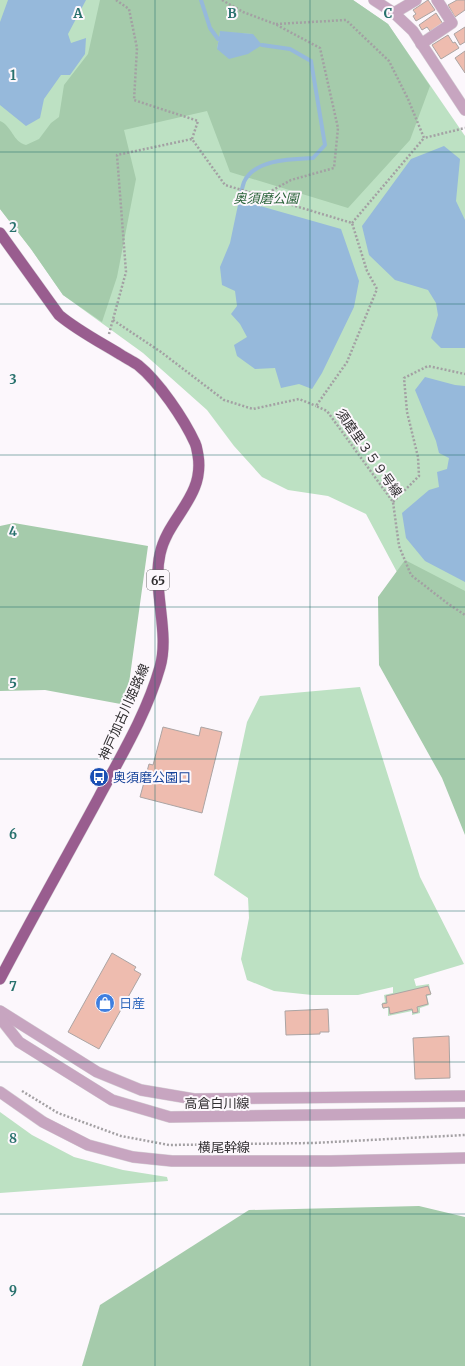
<svg xmlns="http://www.w3.org/2000/svg" width="465" height="1366" font-family="Merriweather,'Noto Sans JP',serif">
<style>
.green{fill:#bde1c3}
.forest{fill:#a5cbab;fill-rule:evenodd}
.water{fill:#96b9db}
.lines{fill:none;stroke-linecap:round;stroke-linejoin:round}
.stream{stroke:#96b9db;stroke-width:4}
.building{fill:#eebcaf;stroke:#aba4a3}
.minor-casing{stroke:#d7d3d7;stroke-width:12}
.tertiary-casing{stroke:#d7d3d7;stroke-width:12}
.primary-casing{stroke:#d7d3d7;stroke-width:12}
.path{stroke:#a3a0a3;stroke-width:2.5;stroke-dasharray:2 2;stroke-linecap:butt}
.minor{stroke:#c7a5c0;stroke-width:11}
.tertiary{stroke:#c7a5c0;stroke-width:11}
.primary{stroke:#995d8f;stroke-width:11}
.grid{fill:none;stroke:#28716d;stroke-width:1;stroke-opacity:0.55}
.labels{text-anchor:middle;dominant-baseline:central;stroke-width:4;stroke-linejoin:round;paint-order:stroke}
.shield{fill:#fcf7fc;stroke:#6c6a6c;stroke-width:1}
.shield-label{font-size:12px;font-weight:bold;fill:#2f2d2f}
.park-label{font-size:13px;font-style:italic;fill:#2b643a;stroke:#fcf7fc}
.street-label{font-size:13px;fill:#2f2d2f;stroke:#fcf7fc}
.transit-label{font-size:13px;fill:#164399;stroke:#fcf7fc;text-anchor:start}
.shop-label{font-size:13px;fill:#366cbe;stroke:#fcf7fc;text-anchor:start}
.grid-label{font-size:13px;text-anchor:middle;font-weight:bold;fill:#28716d;stroke:#fcf7fc;stroke-width:4;stroke-linejoin:round;paint-order:stroke}
</style>
<rect width="100%" height="100%" fill="#fcf7fc"/>
<!-- green -->
<g class="green">
<polygon points="0,0 353,0 388,24 465,136 465,632 406,589 366,514 328,496 288,490 262,477 234,446 207,410 143,353 63,295 31,249 0,209"/>
<polygon points="360,687 420,877 464,964 414,979 416,986 429,984 431,995 427,996 429,1005 420,1008 420,1013 412,1015 412,1011 388,1016 388,1007 383,1009 382,1003 385,1002 384,995 393,993 393,987 358,995 312,995 274,991 247,980 241,959 249,918 248,898 214,875 247,722 260,696"/>
<polygon points="0,1112 32,1135 74,1157 123,1170 167,1177 168,1181 0,1193"/>
</g>
<!-- forest -->
<g class="forest">
<path d="M100,0H353L388,24L430,86L410,140L348,208L230,172L207,111L124,130L136,179L117,277L102,322L63,295L31,249L0,209V121C12,126 13,142 26,145L39,139L51,123L59,117L64,85L88,54ZM220,32L253,34L217,49Z"/>
<polygon points="14,523 148,546 126,705 45,690 0,691 0,526"/>
<polygon points="405,560 465,591 465,835 442,778 379,665 378,597"/>
<polygon points="419,1206 465,1217 465,1366 82,1366 100,1305 249,1210"/>
</g>
<!-- water -->
<g class="water">
<polygon points="8,0 86,0 68,34 71,43 86,38 85,54 70,75 61,75 44,99 40,118 26,126 0,105 0,22"/>
<polygon points="220,31 253,34 262,45 248,54 229,59 217,49"/>
<polygon points="444,146 460,159 456,201 465,220 465,348 441,348 431,338 438,315 436,303 428,290 395,280 369,255 362,226 411,159"/>
<polygon points="239,200 341,229 359,281 354,307 322,373 312,389 299,384 281,388 275,368 255,369 237,356 234,345 247,337 240,324 231,314 237,306 235,291 222,285 220,267 230,243"/>
<polygon points="425,377 455,385 465,386 465,582 425,561 406,538 402,513 429,490 439,487 437,472 447,469 449,458 439,453 436,441 415,390"/>
</g>
<g class="lines">
<!-- stream -->
<g class="stream">
<polyline points="201,0 210,28 218,39"/>
<path d="M239,200C241,194 242,188 244,182C255,159 291,159 313,158L325,145L311,61L290,49L262,45"/>
</g>
</g>
<!-- building -->
<g class="building">
<polygon points="428,0 435,10 416,21 413,16 416,14 413,10"/>
<polygon points="457,0 465,0 465,10 455,17 448,5"/>
<polygon points="436,13 443,24 430,31 427,27 422,30 419,25"/>
<polygon points="465,27 465,42 460,45 454,34"/>
<polygon points="448,35 453,43 455,42 459,48 441,59 432,45"/>
<polygon points="465,51 465,73 455,58"/>
<polygon points="163,727 199,736 201,727 222,732 202,813 140,797 149,764 153,765"/>
<polygon points="112,953 136,967 134,970 141,974 99,1049 68,1032"/>
<polygon points="428,986 431,994 426,995 428,1004 417,1007 418,1012 413,1013 412,1009 390,1014 389,1007 383,1008 382,1004 387,1003 386,996"/>
<polygon points="328,1009 329,1032 320,1032 320,1034 286,1035 285,1011"/>
<polygon points="449,1036 450,1078 415,1079 413,1038"/>
</g>
<g class="lines">
<!-- minor casing -->
<g class="minor-casing">
<g id="minor">
<polyline points="374,0 394,13 413,31 465,110"/>
<polyline points="394,13 416,0"/>
<polyline points="421,44 452,23 437,0"/>
</g>
</g>
<!-- tertiary casing -->
<g class="tertiary-casing">
<g id="tertiary">
<polyline points="0,1011 97,1072 141,1090 194,1099 465,1096"/>
<polyline points="0,1018 19,1042 112,1100 170,1117 465,1113"/>
<polyline points="0,1092 43,1122 88,1145 133,1157 172,1161 330,1161 465,1158"/>
</g>
</g>
<!-- primary casing -->
<g class="primary-casing">
<path id="primary" d="M0,233L59,315C77,330 98,341 118,353C124,357 132,361 138,365C159,382 184,419 195,443C197,447 197,451 198,455C205,497 168,517 160,554C152,589 170,633 160,667C147,713 121,756 99,797C66,858 32,918 0,979"/>
</g>
<!-- path -->
<g class="path">
<polyline points="116,0 129,9 137,48 134,100 198,121 192,139"/>
<polyline points="222,0 243,12 275,24 320,48 338,128 334,168 291,180 262,196 352,223 367,271 377,289 347,362 316,406 327,411 393,502 399,546 411,575 447,603 465,615"/>
<polyline points="276,24 346,20 389,61 408,99 424,138 465,128"/>
<polyline points="352,223 424,138"/>
<polyline points="113,320 161,352 224,400 253,409 299,399 316,406"/>
<polyline points="109,334 126,272 117,155 192,139 225,185 262,196"/>
<polyline points="393,502 419,476 418,457 407,412 404,378 428,366 465,374"/>
<polyline points="22,1091 58,1113 121,1136 169,1145 313,1143 465,1135"/>
</g>
<!-- minor -->
<use href="#minor" class="minor"/>
<!-- tertiary -->
<use href="#tertiary" class="tertiary"/>
<!-- primary -->
<use href="#primary" class="primary"/>
</g>
<!-- grid -->
<path class="grid" d="M155,0V1366M310,0V1366M0,152H465M0,304H465M0,455H465M0,607H465M0,759H465M0,911H465M0,1062H465M0,1214H465"/>
<!-- icons -->
<defs>
<g id="bus-disc" transform="scale(1)"><circle r="9.5" fill="#1a4fb4" stroke="#fcf7fc"/><path d="M-5-6H5V4H4V6H2V4H-2V6H-4V4H-5ZM-3.5-4V0h7V-4ZM-3.5 1.2v1.5H-2V1.2ZM2 1.2v1.5H3.5V1.2Z" fill="#fff"/></g>
<g id="shop-disc" transform="scale(1)"><circle r="9.5" fill="#3f7fe0" stroke="#fcf7fc"/><path d="M-5-2.5h2.3a2.7 3.5 0 0 1 5.4 0H5L5.5 6h-11ZM-1.5-2.5h3a1.5 2.3 0 0 0-3 0Z" fill="#fff"/></g>
</defs>
<g fill-rule="evenodd">
<use href="#bus-disc" x="99" y="777"/>
<use href="#shop-disc" x="105" y="1003"/>
</g>
<g class="labels">
<!-- shield labels -->
<rect class="shield" x="147" y="570" width="22" height="20" rx="3"/>
<g class="shield-label">
<text x="158" y="580">65</text>
</g>
<!-- park labels -->
<g class="park-label">
<text x="266" y="198">奥須磨公園</text>
</g>
<!-- street labels -->
<g class="street-label">
<text transform="translate(369 453) rotate(55)">須磨里３５９号線</text>
<text transform="translate(124 712) rotate(-66)">神戸加古川姫路線</text>
<text x="217" y="1103">高倉白川線</text>
<text x="224" y="1147">横尾幹線</text>
</g>
<!-- transit labels -->
<g class="transit-label">
<text x="113" y="777">奥須磨公園口</text>
</g>
<!-- shop labels -->
<g class="shop-label">
<text x="119" y="1003">日産</text>
</g>
</g>
<g class="grid-label">
<text x="78" y="18">A</text>
<text x="232" y="18">B</text>
<text x="388" y="18">C</text>
<text x="13" y="80">1</text>
<text x="13" y="232">2</text>
<text x="13" y="384">3</text>
<text x="13" y="536">4</text>
<text x="13" y="688">5</text>
<text x="13" y="839">6</text>
<text x="13" y="991">7</text>
<text x="13" y="1143">8</text>
<text x="13" y="1295">9</text>
</g>
</svg>
